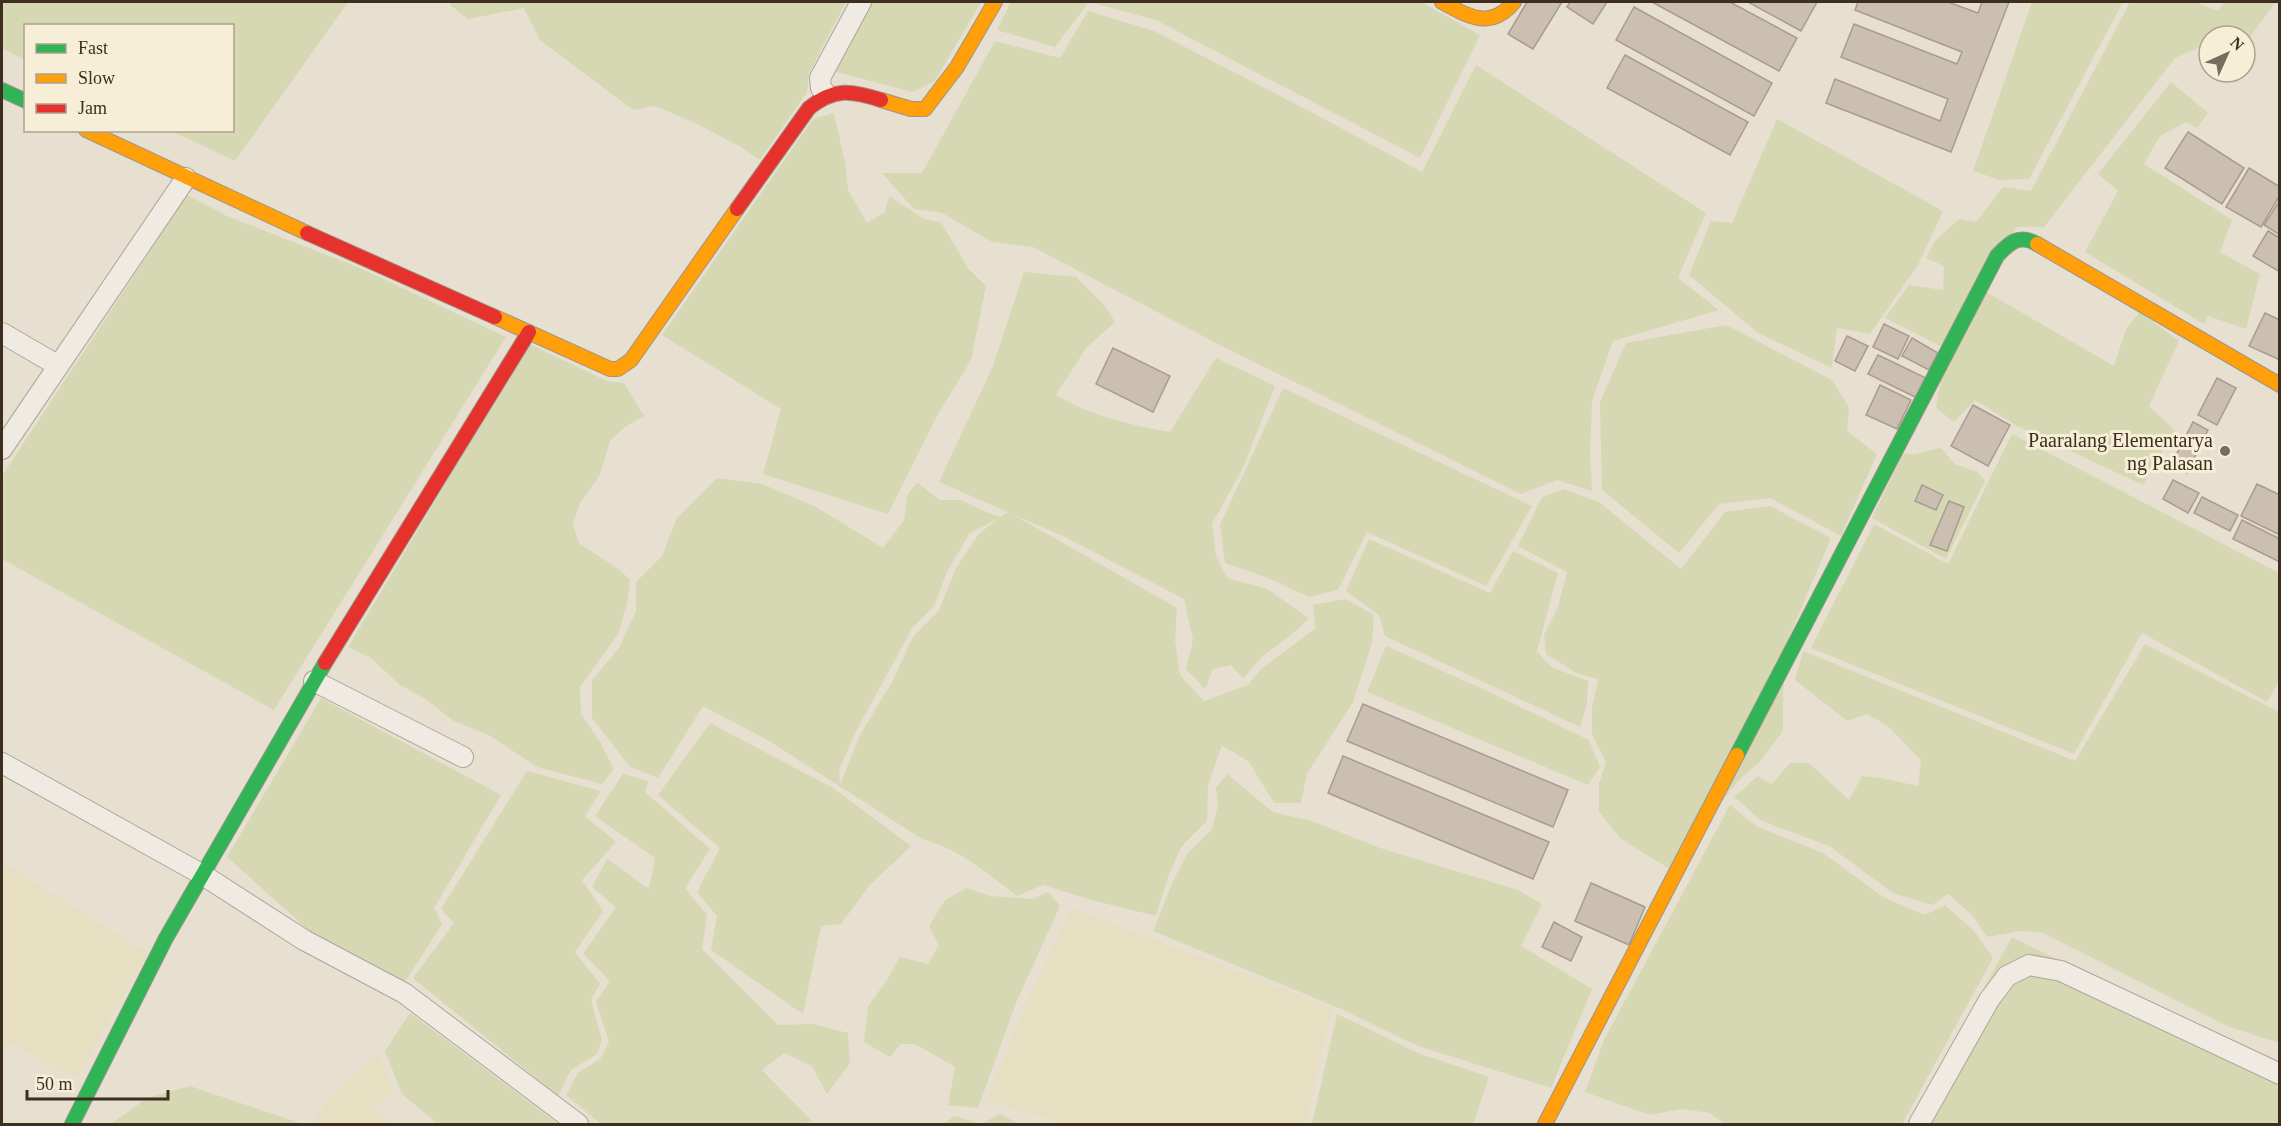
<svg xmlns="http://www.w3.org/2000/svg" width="2281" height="1126" font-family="'Times New Roman',serif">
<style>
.farmland{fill:#e6dfc2}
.green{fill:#d6d7b3;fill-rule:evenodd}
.building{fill:#cbbfb2;stroke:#a89c90;stroke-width:1.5}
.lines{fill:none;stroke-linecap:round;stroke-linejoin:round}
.street-casing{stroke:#ada599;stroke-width:22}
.fast-casing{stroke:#9c958a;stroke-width:16}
.slow-casing{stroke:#9c958a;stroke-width:16}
.jam-casing{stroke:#9c958a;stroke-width:16}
.street{stroke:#efebe3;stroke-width:20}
.fast{stroke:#30b455;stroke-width:14}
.slow{stroke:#ff9f0a;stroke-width:14}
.jam{stroke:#e5322d;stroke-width:14}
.poi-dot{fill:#786c5e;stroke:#f7eed8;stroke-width:2}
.labels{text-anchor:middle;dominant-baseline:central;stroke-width:6;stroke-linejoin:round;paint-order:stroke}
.poi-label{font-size:20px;fill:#3d2e20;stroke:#f7eed8;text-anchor:end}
</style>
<rect width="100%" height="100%" fill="#e7e0d1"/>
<!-- farmland -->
<g class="farmland">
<polygon points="2,862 148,953 76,1078 2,1040"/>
<polygon points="1072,908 1332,1008 1306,1124 1051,1124 1050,1119 986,1100 1029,997"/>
<polygon points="377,1054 394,1090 374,1110 394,1124 313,1124 313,1121 336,1093"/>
</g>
<!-- green -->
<g class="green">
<polygon points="4,2 348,2 235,161 172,131 232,130 232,26 26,26 25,60 2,48 2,8"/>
<polygon points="452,2 846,2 809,73 807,92 760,160 741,147 695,123 655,106 633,110 540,40 524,8 468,19 450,5"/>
<polygon points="869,2 981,2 935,81 913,92 832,71"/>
<polygon points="1011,2 1421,2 1480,35 1420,158 1156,20 1089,2 1055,47 997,30"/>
<polygon points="2032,2 2123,2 2029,179 2000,180 1973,171"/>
<polygon points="2130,2 2195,2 2218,11 2224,2 2276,2 2249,38 2209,36 2209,43 2175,58 2044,227 2017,227 1942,347 1885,318 1909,285 1943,290 1944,266 1926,258 1935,241 1959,219 1976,222 2003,187 2031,191"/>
<polygon points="1088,11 1154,31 1313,113 1422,172 1476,65 1706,213 1678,278 1719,310 1613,341 1592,401 1590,452 1592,491 1557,480 1521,494 1220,345 1033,247 992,242 942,213 914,209 882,173 922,173 995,41 1060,58"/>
<polygon points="2171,82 2208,113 2197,128 2186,122 2160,136 2144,164 2232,220 2220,252 2260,274 2246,329 2208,316 2204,324 2085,252 2118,191 2098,174"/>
<polygon points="834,113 845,163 848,190 867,223 885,212 889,196 924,219 941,222 968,268 986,286 971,360 937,416 888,514 763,474 781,409 662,335 813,119"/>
<polygon points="1777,119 1943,211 1918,265 1870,334 1837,328 1832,368 1758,333 1689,275 1711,221 1732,223"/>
<polygon points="187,195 227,216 360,268 506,337 274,710 2,559 2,476"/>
<path d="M1024,272L1076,277L1105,306L1115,322L1086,348L1056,395C1091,416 1130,425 1170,432L1216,358L1275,386L1243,468L1212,524L1216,556L1227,578L1267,589L1309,618L1291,635L1264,655L1243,678L1231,665L1213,669L1205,689L1186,669L1193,640L1184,599L1065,537L1014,515L1177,608L1175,640L1180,675L1204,701L1248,685L1261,669L1316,628L1313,605L1346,599L1374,615L1372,643L1353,702L1307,774L1301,803H1274L1249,762L1222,745L1208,786L1207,821L1181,847L1168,877L1156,916L1095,901L1043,885L1017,896C987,873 960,849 922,839L769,741L703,706L658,778L630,767L592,718V680L619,648L636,611V582L662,556L677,518L717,478L762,484L816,507L883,548L904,520L908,493L918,483L940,500H961L988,513L1001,517L1008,512L939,482L993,366ZM997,519L978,535L955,570L939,610L913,637L892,682L860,735L840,785L839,770L855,733L913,627L934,606L947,572L969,534Z"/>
<polygon points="1986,292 2114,366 2126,329 2140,312 2179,341 2149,406 2175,430 2143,485 2017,426 1975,400 1954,422 1936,408 1942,374"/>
<polygon points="1726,325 1832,380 1849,407 1847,431 1877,454 1841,536 1770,498 1719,504 1679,553 1602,490 1600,402 1626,343"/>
<polygon points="529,344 607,381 624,383 644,416 625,427 610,441 600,475 580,503 573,524 579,543 620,570 630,580 627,603 618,634 580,687 581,714 600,742 614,769 602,784 537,767 489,735 454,721 424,698 400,685 371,658 348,647"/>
<polygon points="1283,388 1532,506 1486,586 1367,532 1338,590 1309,597 1268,578 1225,563 1220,525"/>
<polygon points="2012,434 2279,573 2279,681 2267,702 2142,633 2074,754 1811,648 1874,524 1948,564"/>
<polygon points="1941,448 1955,464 1977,472 1985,481 1946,559 1872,518 1903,454 1915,454"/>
<polygon points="1563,489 1599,502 1681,569 1725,512 1770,506 1831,538 1789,637 1783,691 1783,731 1759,763 1738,781 1668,868 1621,839 1599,812 1599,784 1606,762 1592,735 1592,707 1598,679 1578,674 1546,654 1544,635 1558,607 1567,572 1518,546 1542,497"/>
<polygon points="1369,539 1490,593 1513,551 1558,573 1537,651 1551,667 1588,681 1587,703 1580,727 1385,636 1379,615 1346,591"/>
<polygon points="2145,644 2279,712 2279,1043 2227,1026 2041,932 2020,931 1987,937 1973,916 1948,894 1932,905 1893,893 1829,846 1762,821 1734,797 1758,776 1772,784 1790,763 1809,763 1849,800 1862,776 1881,778 1918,786 1921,760 1888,726 1867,714 1847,721 1795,680 1803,651 2075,761"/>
<polygon points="1386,646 1485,690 1589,740 1600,767 1588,785 1367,692"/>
<polygon points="321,698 501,795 434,908 442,924 405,982 316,937 227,857"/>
<polygon points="710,723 833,788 911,846 869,886 841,924 821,926 803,1014 711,950 717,916 697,892 720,848 658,795"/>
<polygon points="527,771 601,791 585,816 616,842 582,880 603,911 575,952 600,984 591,1000 602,1040 597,1054 571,1070 558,1096 413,978 454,923 441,909"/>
<polygon points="623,774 648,781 645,792 710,849 685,888 707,915 702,949 778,1025 813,1024 848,1033 850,1063 827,1094 812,1066 784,1053 762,1070 812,1121 802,1124 601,1124 566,1095 578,1073 600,1059 609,1042 596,1002 610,981 583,954 616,907 592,887 607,859 649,889 655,858 595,816"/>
<polygon points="1227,774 1273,812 1312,821 1380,848 1518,890 1542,904 1521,946 1592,989 1551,1088 1418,1046 1341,1009 1153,931 1174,879 1187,854 1212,829 1218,805 1216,788"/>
<polygon points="1730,805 1756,826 1823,853 1883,897 1925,915 1945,905 1975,932 1993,958 1902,1124 1724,1124 1710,1113 1681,1109 1650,1115 1585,1092 1604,1040"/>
<polygon points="967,888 990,896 1033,899 1048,892 1060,906 1016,1003 978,1108 948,1105 955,1067 915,1044 901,1044 890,1057 864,1042 868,1006 887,980 900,957 928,964 939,945 929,926 945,900"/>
<polygon points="2012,937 2279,1069 2279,1124 1909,1124"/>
<polygon points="410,1013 558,1124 438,1124 402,1094 385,1051"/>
<polygon points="1337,1014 1418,1053 1489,1077 1473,1124 1387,1124 1382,1123 1312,1124"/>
<polygon points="190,1086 303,1124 111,1124 147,1098"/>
<polygon points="1000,1114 1019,1124 944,1124 954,1116 981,1124"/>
</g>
<!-- building -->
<g class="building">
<polygon points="1527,2 1562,2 1533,49 1508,34"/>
<polygon points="1570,2 1607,2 1593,24 1567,7"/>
<polygon points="1652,2 1730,2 1797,38 1779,71"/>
<polygon points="1748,2 1817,2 1801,31"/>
<polygon points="1858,2 1948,2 1978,13 1982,2 2009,2 1951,152 1826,103 1835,79 1940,121 1948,99 1841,57 1854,24 1957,64 1962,52 1855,10"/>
<polygon points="1634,7 1772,83 1754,116 1616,40"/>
<polygon points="1625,55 1748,122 1730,155 1607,88"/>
<polygon points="2188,132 2244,168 2222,204 2165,168"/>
<polygon points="2249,168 2280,187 2280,195 2261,227 2226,207"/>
<polygon points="2280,200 2280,235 2264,225"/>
<polygon points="2268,231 2280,238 2280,272 2253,256"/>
<polygon points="2265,313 2280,320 2280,360 2249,346"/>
<polygon points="1884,324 1909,336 1898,359 1873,347"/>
<polygon points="1847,336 1868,346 1855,371 1835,361"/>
<polygon points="1912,338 1938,353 1929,370 1902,356"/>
<polygon points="1113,348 1170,376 1153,412 1096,384"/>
<polygon points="1878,355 1926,378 1917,398 1868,374"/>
<polygon points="2217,378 2236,388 2217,425 2198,415"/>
<polygon points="1880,385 1911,400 1897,429 1866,415"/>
<polygon points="1973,405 2010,425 1988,466 1951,446"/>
<polygon points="2193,422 2208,430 2187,473 2171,465"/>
<polygon points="2173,480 2199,493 2188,513 2163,499"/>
<polygon points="2257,484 2280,495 2280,535 2241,516"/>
<polygon points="1922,485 1943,495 1936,510 1915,501"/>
<polygon points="2202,497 2238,515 2230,531 2194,513"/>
<polygon points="1949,501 1964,507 1947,551 1930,545"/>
<polygon points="2242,520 2280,539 2280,562 2233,539"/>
<polygon points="1363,704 1568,790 1553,827 1347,741"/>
<polygon points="1343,756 1549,842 1533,879 1328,793"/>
<polygon points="1591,883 1645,907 1629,945 1575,921"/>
<polygon points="1554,922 1582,937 1571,961 1542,947"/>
</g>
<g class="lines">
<!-- street casing -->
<g class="street-casing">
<g id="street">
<polyline points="826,94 821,88 820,78 861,2"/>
<polyline points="2,333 57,365"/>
<polyline points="2,449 186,178"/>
<polyline points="314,681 463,757"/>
<polyline points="2,763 203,875 304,940 404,993 578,1124"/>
<polyline points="1919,1124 1989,1000 2007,976 2029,965 2061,971 2280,1074"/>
</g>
</g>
<!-- fast casing -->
<g class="fast-casing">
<g id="fast">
<polyline points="2,90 26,101"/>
<path d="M1737,755L1997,256C2010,242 2019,234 2037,244"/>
<polyline points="72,1124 166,938 325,663"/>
</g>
</g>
<!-- slow casing -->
<g class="slow-casing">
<g id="slow">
<path d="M1442,2C1469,17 1491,30 1514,2"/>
<polyline points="881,100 911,109 925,109 957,67 995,2"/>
<polyline points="86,130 307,233"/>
<polyline points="2037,244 2280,385"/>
<polyline points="495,317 610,369 618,369 631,360 737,209"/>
<polyline points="1545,1124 1737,755"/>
</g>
</g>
<!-- jam casing -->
<g class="jam-casing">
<g id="jam">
<path d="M737,209L809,108C834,88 851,90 881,100"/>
<polyline points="307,233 495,317"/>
<polyline points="325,663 529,332"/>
</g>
</g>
<!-- street -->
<use href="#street" class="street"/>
<!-- fast -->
<use href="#fast" class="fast"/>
<!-- slow -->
<use href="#slow" class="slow"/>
<!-- jam -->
<use href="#jam" class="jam"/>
</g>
<!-- markers -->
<circle class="poi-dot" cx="2225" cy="451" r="6"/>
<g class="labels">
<!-- poi labels -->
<g class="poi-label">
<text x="2213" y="440">Paaralang Elementarya<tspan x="2213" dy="23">ng Palasan</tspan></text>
</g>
</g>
<!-- border -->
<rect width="2281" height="1126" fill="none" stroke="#3d2e20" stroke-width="6"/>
<!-- legend -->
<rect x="24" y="24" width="210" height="108" fill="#f7eed8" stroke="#ada18e" stroke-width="1.5"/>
<rect x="36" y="44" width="30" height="9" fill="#30b455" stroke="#ada18e" stroke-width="1.5"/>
<text x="78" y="54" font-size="18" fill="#3d2e20">Fast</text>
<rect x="36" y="74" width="30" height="9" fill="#ff9f0a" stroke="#ada18e" stroke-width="1.5"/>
<text x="78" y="84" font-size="18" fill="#3d2e20">Slow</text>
<rect x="36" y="104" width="30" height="9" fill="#e5322d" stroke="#ada18e" stroke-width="1.5"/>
<text x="78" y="114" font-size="18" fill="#3d2e20">Jam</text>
<!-- north arrow -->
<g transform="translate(2227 54) rotate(45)"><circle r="28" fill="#f7eed8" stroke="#ada18e" stroke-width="1.5"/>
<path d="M0-4.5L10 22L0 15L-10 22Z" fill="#786c5e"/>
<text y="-9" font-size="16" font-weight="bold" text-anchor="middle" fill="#3d2e20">N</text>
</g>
<!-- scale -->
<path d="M27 1090v9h141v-9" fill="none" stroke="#3d2e20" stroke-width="3"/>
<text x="36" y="1090" font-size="18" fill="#3d2e20" stroke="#f7eed8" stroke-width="4.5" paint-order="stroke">50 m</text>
</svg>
